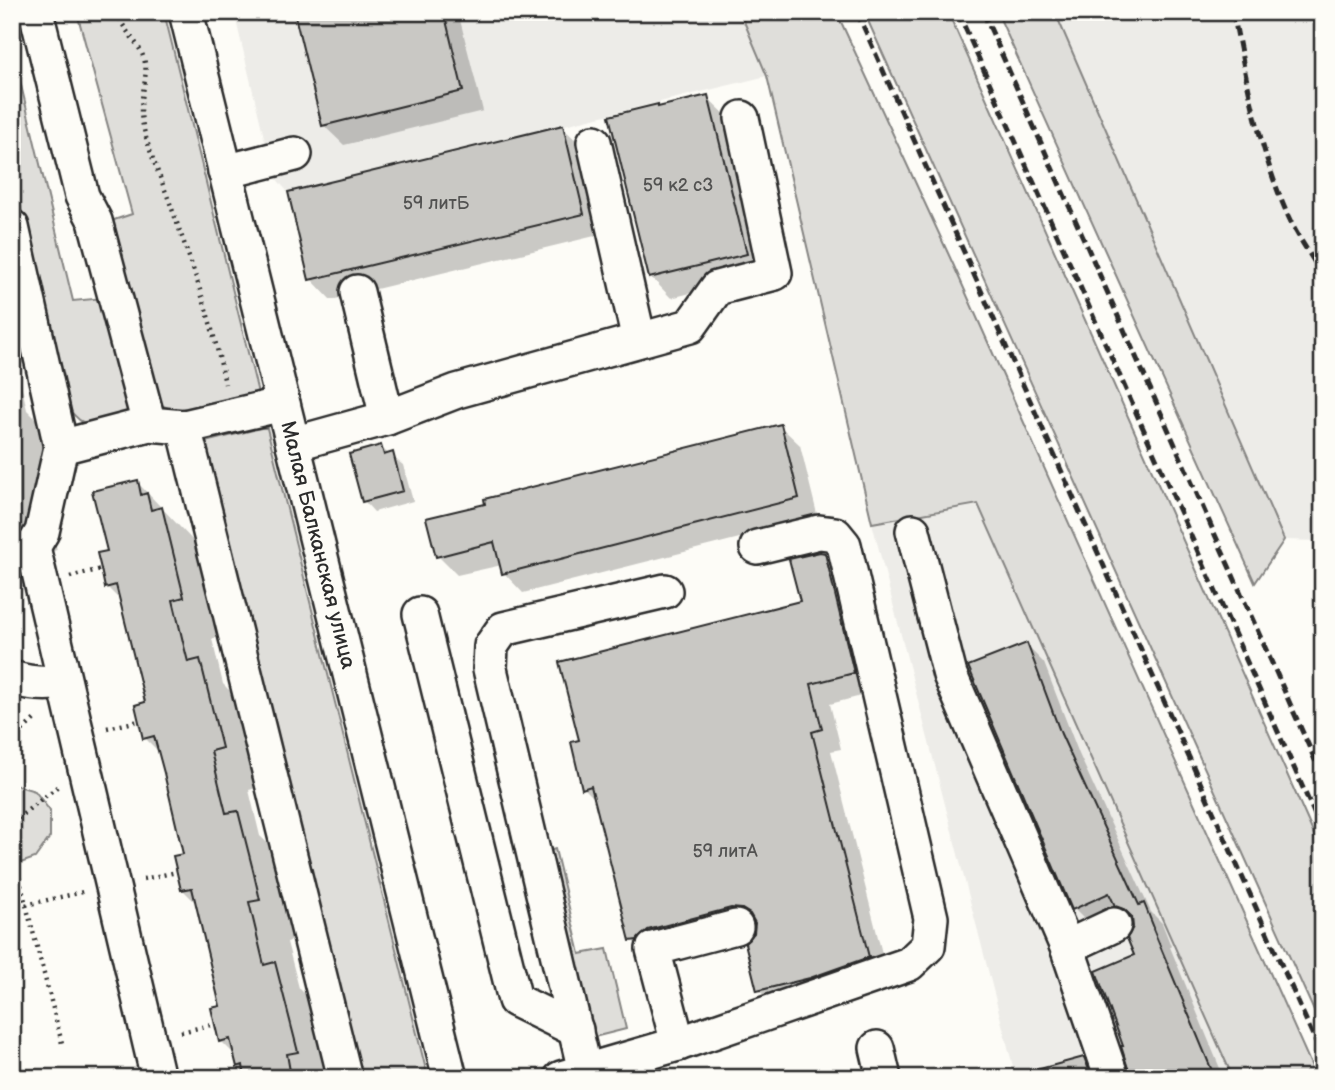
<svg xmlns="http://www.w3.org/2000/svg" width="1335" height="1090" font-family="'Balsamiq Sans',sans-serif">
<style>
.built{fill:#edece8}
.green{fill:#dfdeda;stroke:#858482;stroke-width:2}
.shadow{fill:#0003}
.building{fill:#c9c8c4;stroke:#2b2b2b;stroke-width:2}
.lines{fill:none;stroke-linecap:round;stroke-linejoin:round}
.minor-casing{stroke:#2b2b2b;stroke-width:38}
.path{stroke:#2b2b2b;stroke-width:4.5;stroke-dasharray:2 5;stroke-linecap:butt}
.minor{stroke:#fdfcf7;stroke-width:33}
.rail{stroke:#2b2b2b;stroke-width:5;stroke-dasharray:10 5;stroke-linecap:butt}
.labels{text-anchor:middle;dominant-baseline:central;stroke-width:6;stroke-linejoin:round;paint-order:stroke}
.number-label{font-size:18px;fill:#525251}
.street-label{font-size:21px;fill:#2b2b2b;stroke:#fdfcf7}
</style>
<rect width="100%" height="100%" fill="#fdfcf7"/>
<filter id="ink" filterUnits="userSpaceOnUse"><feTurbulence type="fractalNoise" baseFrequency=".0143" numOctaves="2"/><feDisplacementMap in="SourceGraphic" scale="14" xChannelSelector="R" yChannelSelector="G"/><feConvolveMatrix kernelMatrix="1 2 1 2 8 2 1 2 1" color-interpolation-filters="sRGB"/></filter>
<g filter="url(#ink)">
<!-- built -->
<g class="built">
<polygon points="234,12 740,12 767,76 288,192 273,175"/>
<polygon points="1055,12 1323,12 1323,541 1284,540"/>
<polygon points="977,504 1233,1078 1016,1078 872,523"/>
</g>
<!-- green -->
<g class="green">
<polygon points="51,12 164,12 258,393 176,411 158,404 108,222 132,214 77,13 52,19"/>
<polygon points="740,12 834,12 842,24 953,264 1317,1078 1233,1078 978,504 872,523 767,76"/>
<polygon points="864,12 948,12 1323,855 1323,1031"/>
<polygon points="997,12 1055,12 1284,540 1255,583"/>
<path d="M12,48L73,301L104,298L131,409C126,416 120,417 112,420C85,429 80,424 64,402L12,169Z"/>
<polygon points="261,428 267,428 428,1078 358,1078 312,875 311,870 306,871 203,445 205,442"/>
<polygon points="12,784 35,791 50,811 50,837 35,858 12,866"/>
<polygon points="555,849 580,954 607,949 626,1029 594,1037 549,851"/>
</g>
<!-- shadow -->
<g class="shadow">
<polygon points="296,12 458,12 483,111 344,145 323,125"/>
<polygon points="707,97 728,117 766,274 671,298 651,277 657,106 660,109"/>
<polygon points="562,127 583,147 603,234 331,300 311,279"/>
<polygon points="12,301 27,362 17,365 27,410 44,427 65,514 54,517 53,535 57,550 15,560 12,557"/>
<polygon points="780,426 800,445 818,518 523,593 504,573 502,565 457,575 438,556 487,505"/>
<polygon points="380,447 403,465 413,501 374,512 364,501"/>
<polygon points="137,482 201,549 222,636 212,639 223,684 239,700 260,787 249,790 260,836 277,852 298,939 287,942 299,988 314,1003 333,1078 241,1078 236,1056 221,1041 223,1007 198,905 183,890 185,855 160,753 145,738 148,704 122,602 107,587 109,552"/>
<polygon points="824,554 845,574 873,693 830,704 841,749 831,751 888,977 779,1011 759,990 756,928 652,961 632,940 596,800 584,788 581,742 802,602"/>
<polygon points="1026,645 1044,663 1079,754 1151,912 1162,923 1171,946 1170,947 1224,1078 1139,1078 1134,923 1124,912 1092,927 1074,909"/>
<polygon points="1084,1059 1094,1069 1097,1078 1047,1078"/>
</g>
<!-- building -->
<g class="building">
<polygon points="294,12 444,12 463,91 322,126"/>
<polygon points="708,95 747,254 649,278 609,116 658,104 658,107"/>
<polygon points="563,125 584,214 309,280 288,192"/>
<polygon points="781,424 799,498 502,574 494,542 436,557 426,518 485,504 484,499"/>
<polygon points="381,445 384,455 393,452 403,491 362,502 349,454"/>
<polygon points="138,480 141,495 147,493 151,510 162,507 184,597 173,600 184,646 188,662 200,659 222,748 211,751 222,797 226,813 238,811 253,870 260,900 249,902 264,965 275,962 298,1052 287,1054 290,1071 286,1072 287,1078 245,1078 243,1065 237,1067 230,1039 219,1042 211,1008 220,1006 192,888 181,890 173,856 183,854 164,773 154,736 143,739 135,705 145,702 116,585 105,588 101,569 97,553 107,551 92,491"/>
<polygon points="820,552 825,553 854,673 811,684 822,729 812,732 869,957 810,978 757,991 745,943 754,933 755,923 750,914 742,909 731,908 648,930 637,940 630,941 591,786 582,789 571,742 579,740 559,662 800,601 789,559"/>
<polygon points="1027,643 1061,734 1139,905 1144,903 1154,928 1153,929 1215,1078 1131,1078 1121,1046 1123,1046 1096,971 1134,955 1127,938 1133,927 1132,917 1124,909 1115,906 1109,893 1072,910 968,666"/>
<polygon points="1084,1057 1092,1078 1037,1078 1036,1070"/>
</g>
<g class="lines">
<!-- minor casing -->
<g class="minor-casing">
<g id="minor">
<polyline points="36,12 82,196 95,221 149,424"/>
<polyline points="186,12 450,1078"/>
<polyline points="594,142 639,340"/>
<polyline points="225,172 295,154"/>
<polyline points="12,227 61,447 149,424 184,427 283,404"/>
<polyline points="357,292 387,418"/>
<polyline points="184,427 345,1078"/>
<polyline points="293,444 387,418 457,391 690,326 717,288 775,273 742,118"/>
<polyline points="913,531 950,675 1067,947 1112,1078"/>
<polyline points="33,547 158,1078"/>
<polyline points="12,553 33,547 42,532 61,447"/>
<polyline points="420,614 515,1000 576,1030"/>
<path d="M12,678C30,684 45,685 64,682"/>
<polyline points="1067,947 1114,925"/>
<polyline points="678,1044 653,949 736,927"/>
<polyline points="877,1048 884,1078"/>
<polyline points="585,1071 490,669 491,646 503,629 665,591"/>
<polyline points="561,1078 678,1044 909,964 928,946 931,918 844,545 835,534 819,532 757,547"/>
</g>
</g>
<!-- path -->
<g class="path">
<path d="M118,12C122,32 141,42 145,63C148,81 138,102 142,121C148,151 161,178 171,206C192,265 213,323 225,384"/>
<polyline points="70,577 101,569"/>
<polyline points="107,728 139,721"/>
<polyline points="12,740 37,717"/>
<polyline points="12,823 58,786"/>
<polyline points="12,851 63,1047"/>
<polyline points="143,879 177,872"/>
<polyline points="12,908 83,892"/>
<polyline points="181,1032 215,1024"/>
<polyline points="12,1052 19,1078"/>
</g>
<!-- minor -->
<use href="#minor" class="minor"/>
<!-- rail -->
<g class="rail">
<polyline points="857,12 1323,1058"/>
<polyline points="958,12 1323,833"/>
<polyline points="983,12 1323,778"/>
<path d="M1233,12C1246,79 1261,158 1290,220C1299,239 1312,257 1323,276"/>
</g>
</g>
</g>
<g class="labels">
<!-- number labels -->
<g class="number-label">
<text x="678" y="185">59 к2 с3</text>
<text x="436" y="203">59 литБ</text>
<text x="725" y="851">59 литА</text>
</g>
<!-- street labels -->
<g class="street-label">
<text transform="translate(318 545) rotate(76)">Малая Балканская улица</text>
</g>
</g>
<!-- margin -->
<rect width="1335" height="1090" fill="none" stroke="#fdfcf7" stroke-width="42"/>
<rect x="21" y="21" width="1293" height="1048" fill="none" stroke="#2b2b2b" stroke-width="2.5" filter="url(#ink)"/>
</svg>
